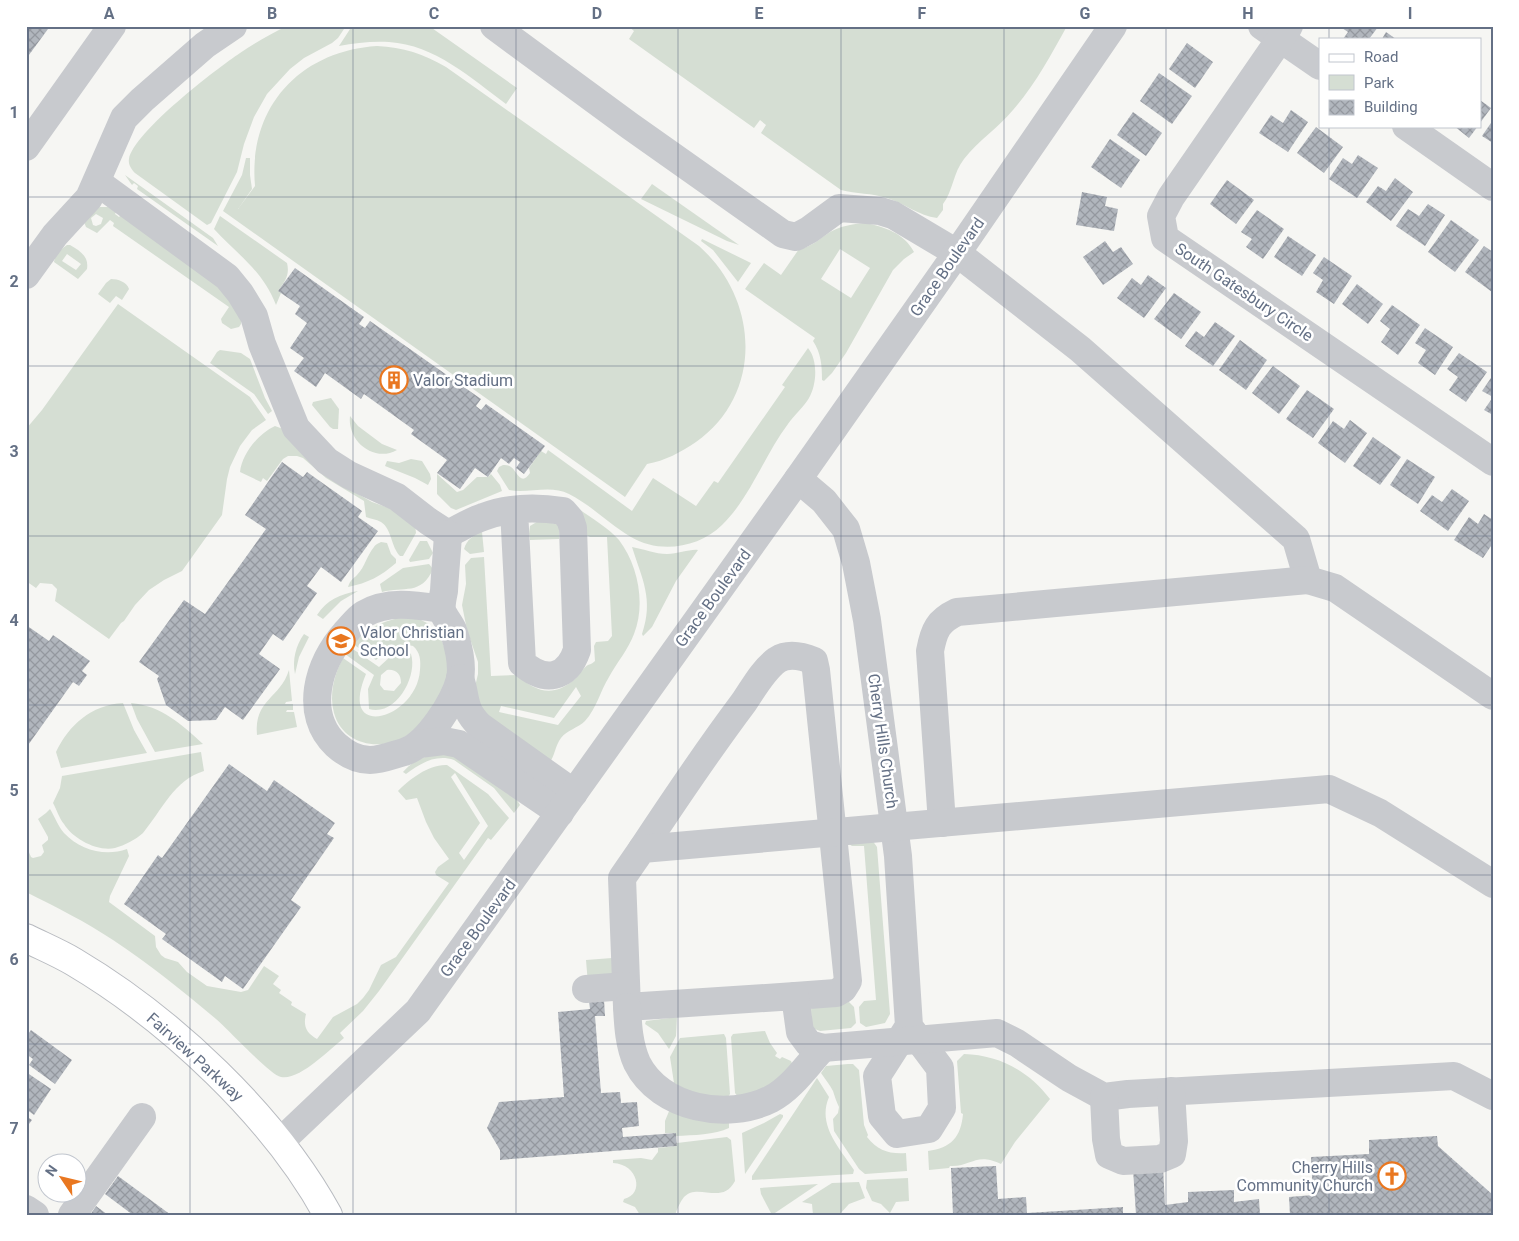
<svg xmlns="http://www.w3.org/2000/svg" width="1519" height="1241" font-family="Roboto,sans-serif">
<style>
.green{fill:#d5ded3;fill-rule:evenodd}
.building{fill:url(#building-cross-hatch)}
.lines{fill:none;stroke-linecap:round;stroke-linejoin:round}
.major-casing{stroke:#b8bbc0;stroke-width:30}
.minor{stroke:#c8cace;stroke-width:28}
.major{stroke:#fff;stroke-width:28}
.grid{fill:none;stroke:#647085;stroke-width:1;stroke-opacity:0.55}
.labels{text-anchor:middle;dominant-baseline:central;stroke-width:5;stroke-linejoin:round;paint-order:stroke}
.street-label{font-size:16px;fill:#647085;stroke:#fff}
.poi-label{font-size:16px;fill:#647085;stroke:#fff;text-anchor:start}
.neatline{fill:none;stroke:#647085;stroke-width:2}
.grid-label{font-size:16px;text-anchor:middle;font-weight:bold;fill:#647085}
</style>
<defs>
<pattern id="building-cross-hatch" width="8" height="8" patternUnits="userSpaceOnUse" patternTransform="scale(1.25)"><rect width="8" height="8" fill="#b1b6bd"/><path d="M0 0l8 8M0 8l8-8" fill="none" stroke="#94989f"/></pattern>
</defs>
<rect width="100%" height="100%" fill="#f6f6f3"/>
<!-- green -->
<g class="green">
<path d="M287,26H346L338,38L332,43L304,58L290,69L267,94L254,117L244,144L237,172L211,223L207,225L135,173C131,169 128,164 129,159C134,132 216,69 240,53C255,43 270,34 287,26Z"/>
<path d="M352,26H429L517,88L506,104C471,78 435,45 389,42C372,41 355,43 339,46Z"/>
<path d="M628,26H1067C1051,55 1035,85 1013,110C998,128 978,141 964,159C953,173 953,191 943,204V210L937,218C919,216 904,203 887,198C872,193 856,194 841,190L761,133L766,125L760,120L754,128L629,39L634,31Z"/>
<path d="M377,46C403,47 424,54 446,67L699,246C759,299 764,394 696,442C681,452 665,461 647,464L625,497L223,211L242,175L246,158H250V175L252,189L238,209L255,186C248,107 300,51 377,46Z"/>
<polygon points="125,175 213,238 218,246 137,189 138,186 134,183 132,185"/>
<polygon points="652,184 739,245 727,241 641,199"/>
<path d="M100,207H108L116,212L115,214L119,217L121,215L222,289L241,319V324L239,327L231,329L222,323L221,319L229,307L113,226L114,223L110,220L97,233L86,227L84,222L93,209ZM96,214L103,218L101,224L96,226L93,225L91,218Z"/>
<path d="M220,216L287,263C290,275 285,281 278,291L281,293L276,305C263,271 238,255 214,229Z"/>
<path d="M865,223C885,227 904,233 914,252L904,259L893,270L846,353L832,373L824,381L822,380C822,365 821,353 813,341L815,338L745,289L764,263L781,275L799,249C812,247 819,239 830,232C841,226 852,224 865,223ZM840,249L870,268L851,298L821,279Z"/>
<polygon points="702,239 751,263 738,282 713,250 701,241"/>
<path d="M67,245H70C80,251 89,256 87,269L78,279L54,262C55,255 61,249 67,245ZM67,254L81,264L76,270L62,261Z"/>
<path d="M111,279C118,279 127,282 129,289L122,300L116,296L110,303L98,294L106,283Z"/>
<polygon points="118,304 250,397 266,420 252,430 240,446 230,467 227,479 222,515 182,571 164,580 149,590 135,605 124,621 121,623 109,639 55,601 57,589 52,584 40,583 36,588 26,581 26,429 42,410"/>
<path d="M808,348C818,360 817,384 809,398C804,407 794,415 788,424C764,456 750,498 722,525C699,548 659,554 631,537C609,524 591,505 569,494C550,484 528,494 509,490L497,471L499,467L503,465C506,465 508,465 511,467C517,471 521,487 530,473L529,468L541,451L546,454L548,450L632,511L653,478L696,506L714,481L718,483L785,387L782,385Z"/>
<polygon points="220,350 241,353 250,359 265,398 272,411 268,414 254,394 210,363 217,352"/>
<polygon points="331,398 339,409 338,429 333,429 330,427 312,405 313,402"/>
<path d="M350,416L358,426L382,444L397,450C374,463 347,441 350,416Z"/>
<path d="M275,426L283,429L339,483L372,502L389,508L415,524L416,533L403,556H400C391,547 392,529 381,522C376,519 371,519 366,517L364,501L326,478L303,458L297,456H288L283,459L267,481L263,478L261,482L240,472C242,454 258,434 275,426Z"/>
<polygon points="411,459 422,461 430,474 431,479 428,485 415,478 385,466 387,461 399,463"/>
<polygon points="437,474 457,492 463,490 477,477 488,477 491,474 500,485 502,491 456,510 451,508 437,494"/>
<path d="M579,509C591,518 610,529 619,540C638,565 646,604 634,634C628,650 617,662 609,677C600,691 597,708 585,721C578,728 567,730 561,738C555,746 555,755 550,762L480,717L473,695L478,674V662L467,630L462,605L466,584L465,565L471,558L484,557L491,676L517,675C536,692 553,698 575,679C579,675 584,667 588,665C591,664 593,663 595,661L594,646L596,642L608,641L612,636L607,537H590L586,535ZM576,687L581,696L558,725L499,712L501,706L554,718Z"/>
<polygon points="540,520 559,525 559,539 530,540 529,534 530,526"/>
<path d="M482,532L484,552L470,554L464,549C467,539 473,536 482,532Z"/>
<polygon points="420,541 427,541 433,553 429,559 410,562 409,560"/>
<path d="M381,542L387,543L391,554L396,559V563C381,576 368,583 348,587C350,580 353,579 357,575C365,567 367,555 374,547C376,544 377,544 381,542Z"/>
<path d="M632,547C644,549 655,554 667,554C678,554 690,549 698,550L676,581L652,627L643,636L642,634C654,599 642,579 632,547Z"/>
<path d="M429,564L433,569C421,596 404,586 382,592L380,584L403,568Z"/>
<path d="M358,591L341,601L323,619L317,615C327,600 340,594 358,591Z"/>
<path d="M401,618L419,619L429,624L427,627L435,633L437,630C442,641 447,651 448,663C450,688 427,723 406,736C380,752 343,745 334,713C329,694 334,675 343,658L366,674C337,742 417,719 420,670C421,660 420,652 413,646C399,642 386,650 376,660L353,644C367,629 381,621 401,618Z"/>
<path d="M304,634L309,637L299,657L295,674C292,660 296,645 304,634Z"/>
<path d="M350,647L379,667L391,656L408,652L411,654C418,676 396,717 369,709L368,689L374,675L345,654ZM387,670C396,669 401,674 401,683L394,691L384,690L380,685L381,675Z"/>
<path d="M289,670L292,701L286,702L285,704H293V710H287L286,712H294L297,727L257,735C254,699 280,699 289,670Z"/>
<path d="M123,703L134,730L147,753L61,768L56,752C69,725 91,705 123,703Z"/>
<path d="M131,703C162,706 181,724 203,744L155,752L137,719Z"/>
<path d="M201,752L204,771C174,780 162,810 143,833C135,840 125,845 115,848C98,852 73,839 64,824C59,818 57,810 53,803L60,788L62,776Z"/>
<path d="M453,754L517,800L520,805L514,813L494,788L454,760C436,754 421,763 406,774L403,772C418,755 431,755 453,754Z"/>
<path d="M447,765L488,794L509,818L491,840L488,838L379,991L363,1011L340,1033L344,1038C330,1049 299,1081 281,1077C270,1075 228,1029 216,1019C183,991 149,964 113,940C86,922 56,907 26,892V851L28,850L31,857L33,858L41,856L44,852L42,845L48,840V837L38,819L46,813L50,809C55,817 58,826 64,833C80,850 105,857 127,849L129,856L110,896L109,902L155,936L156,947L161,955L165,958L178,962L187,972L207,986L241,992L248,990L264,966L279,976L273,984L281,990L279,993L292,1002L291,1005L306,1014C303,1026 306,1033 317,1039L333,1017L357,1004L363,998L369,990L381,965L396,957L449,883L436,875L435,872L438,867L449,859L434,838L426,822L417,798L406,800L398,791C410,779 429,764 447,765ZM455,773L488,826L464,860L459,853L480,823L451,777Z"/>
<polygon points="872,840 877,847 890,1014 885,1023 866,1027 860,1023 859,1007 864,1001 876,1000 864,846 852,846 849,844"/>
<polygon points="612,958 616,976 588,984 586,960"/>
<polygon points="849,1002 854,1007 856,1023 851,1028 820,1031 812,1028 811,1009 814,1007"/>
<polygon points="677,1017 676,1036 669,1049 658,1033 645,1024 646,1021"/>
<polygon points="765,1031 770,1043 777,1053 775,1056 780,1059 782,1057 791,1061 793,1066 766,1089 739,1098 735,1093 731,1037 733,1034"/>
<polygon points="724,1034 726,1038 730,1094 726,1100 695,1095 674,1083 670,1057 680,1038"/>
<path d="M964,1054C999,1055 1029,1071 1050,1099L1015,1142L1001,1164C975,1152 972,1167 950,1166L949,1168L929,1170L928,1151C951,1148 961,1137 963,1114L961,1113L957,1061Z"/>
<path d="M848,1064H853L859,1070L864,1125L868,1135L867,1137C878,1151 889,1154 906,1153L907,1171L865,1174L859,1169L834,1131L833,1119L838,1113L839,1107C836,1101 835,1097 833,1091C830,1085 825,1079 821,1073L826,1066Z"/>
<path d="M817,1078L829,1097C817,1125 839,1147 854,1170L853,1174L752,1180V1176Z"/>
<path d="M672,1104L729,1118V1128C715,1135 693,1135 676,1136V1133H665V1121Z"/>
<polygon points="780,1114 783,1115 783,1117 745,1174 742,1133 764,1123"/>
<path d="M727,1137L731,1140L735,1181C722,1206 698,1182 684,1197C680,1202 677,1209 675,1215H640L635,1207L623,1202L624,1199C645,1194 638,1164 613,1163V1160L641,1158L652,1160L658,1152V1148L677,1146V1143Z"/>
<polygon points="908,1178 909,1201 896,1202 890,1213 881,1204 872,1201 866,1188 867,1180"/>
<polygon points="859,1182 865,1198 849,1204 839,1215 813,1215 812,1204 802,1202 832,1183"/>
<polygon points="818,1184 772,1215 761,1194 760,1188"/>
</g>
<!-- building -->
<g class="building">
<polygon points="26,26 44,26 48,29 26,59"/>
<polygon points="1339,26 1377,26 1378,27 1369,39 1343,39 1348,32"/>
<polygon points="1386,32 1396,39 1382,39"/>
<polygon points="1187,43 1213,62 1195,88 1169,69"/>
<polygon points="1159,73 1192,96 1172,124 1140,101"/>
<polygon points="1480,100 1491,108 1480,123"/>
<polygon points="1291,110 1308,122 1288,152 1259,133 1271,115 1283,123"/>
<polygon points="1133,112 1162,133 1146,156 1117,135"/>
<polygon points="1493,120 1493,143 1482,136"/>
<polygon points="1454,126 1478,126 1469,138"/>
<polygon points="1316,127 1343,147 1324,173 1297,153"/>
<polygon points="1110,139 1140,160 1121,188 1091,167"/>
<polygon points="1358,155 1378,168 1357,198 1329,179 1343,158 1352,164"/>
<polygon points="1395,178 1413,192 1391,221 1366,202 1378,186 1386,191"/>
<polygon points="1227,180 1254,200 1236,224 1210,204"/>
<polygon points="1082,192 1107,197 1105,206 1118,209 1114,231 1076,225"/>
<polygon points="1428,204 1445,215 1425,246 1396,226 1408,209 1419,216"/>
<polygon points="1257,210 1284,229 1263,259 1246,247 1252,239 1241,232"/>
<polygon points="1451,220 1479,240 1455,272 1428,252"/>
<polygon points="1288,236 1316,255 1302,276 1274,257"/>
<polygon points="1105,241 1113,252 1121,247 1133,264 1103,285 1083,257"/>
<polygon points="1484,246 1493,252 1492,292 1465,272"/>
<polygon points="1324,257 1352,276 1334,304 1316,292 1323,280 1313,273"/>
<polygon points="295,268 364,317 359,324 365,328 370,321 481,399 476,406 481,410 486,404 545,446 524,474 516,468 520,462 514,458 509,464 501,458 488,477 475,468 460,489 437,473 447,460 411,434 414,430 364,394 361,399 325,373 316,387 294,371 304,358 290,348 307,323 295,314 300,306 278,291"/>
<polygon points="1148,275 1166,288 1144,318 1117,298 1132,278 1141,285"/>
<polygon points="1357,284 1383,304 1368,324 1342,304"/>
<polygon points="1174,293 1201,312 1181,339 1154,319"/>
<polygon points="1392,305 1420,325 1398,355 1381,342 1390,329 1380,321"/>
<polygon points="1215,322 1235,336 1213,366 1185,346 1196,331 1204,337"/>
<polygon points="1425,328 1453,347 1435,375 1418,363 1426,350 1415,343"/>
<polygon points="1240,340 1267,360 1246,390 1219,370"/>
<polygon points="1459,353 1487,372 1466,402 1449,390 1458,377 1447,369"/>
<polygon points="1273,366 1300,386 1279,414 1252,393"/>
<polygon points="1493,375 1493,415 1484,410 1493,397 1482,391"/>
<polygon points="1307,390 1334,409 1313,438 1286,419"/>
<polygon points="1350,420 1367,433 1345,463 1318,443 1333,421 1344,429"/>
<polygon points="1373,437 1401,457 1380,485 1353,466"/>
<polygon points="1407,459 1435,477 1418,504 1390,485"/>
<polygon points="282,462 303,477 307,472 362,511 358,517 378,531 341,582 321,567 307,586 317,593 283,641 273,634 259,654 280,669 243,720 225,707 216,720 188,721 166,705 157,679 159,676 139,662 184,600 205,614 266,529 245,515"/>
<polygon points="1452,489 1469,501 1448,531 1420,511 1432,495 1442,502"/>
<polygon points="1484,514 1493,520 1493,543 1483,558 1454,540 1469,517 1478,524"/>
<polygon points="26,625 49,641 53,635 90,661 82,671 87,675 79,686 73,682 26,748"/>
<polygon points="229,764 267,791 274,780 335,823 327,834 334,838 291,900 301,907 243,989 225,976 222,982 162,939 166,934 124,904 158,855 162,858"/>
<polygon points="604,1000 605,1016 595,1016 601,1093 620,1092 621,1103 637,1102 639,1126 622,1128 623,1137 676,1133 677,1146 500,1160 500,1150 487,1128 499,1102 564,1097 558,1012 590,1009 589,1001"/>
<polygon points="31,1030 72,1060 55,1084 29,1065 33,1059 26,1054 26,1037"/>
<polygon points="26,1072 51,1089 34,1115 26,1109"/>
<polygon points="26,1116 32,1120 26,1128"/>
<polygon points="1437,1136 1438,1146 1493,1195 1493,1215 1290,1215 1289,1197 1313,1195 1311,1157 1369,1154 1369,1140"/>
<polygon points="996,1166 998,1199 1026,1197 1027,1213 1123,1207 1123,1215 953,1215 951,1168"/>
<polygon points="1163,1167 1165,1205 1188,1202 1188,1192 1234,1190 1234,1202 1259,1199 1260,1215 1136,1215 1133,1169"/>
<polygon points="118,1176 171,1215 133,1215 105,1194"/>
<polygon points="96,1206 108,1215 90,1215"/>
</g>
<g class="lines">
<!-- major casing -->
<g class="major-casing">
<path id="major" d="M26,938C42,946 59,953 74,962C170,1019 274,1116 328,1215"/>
</g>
<!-- minor -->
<g class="minor">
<polyline points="494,26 630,126 783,234 796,237 809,230 839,208 880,211 893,215 957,253 1080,349 1296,539 1308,580 1335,588 1493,696"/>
<polyline points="1262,26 1320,66"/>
<polyline points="1289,26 1171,197 1161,216 1165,238 1493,462"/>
<polyline points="1406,126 1493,187"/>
<polyline points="26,147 112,26"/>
<path d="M97,182L227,277L240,293L254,316L262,344L296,428L327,461L349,475L397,497L428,521L448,534C460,528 471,521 483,517C509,507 537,507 563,511L570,519L573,528L577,650C567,679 545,683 522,663L514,510"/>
<polyline points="26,275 55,235 89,198 124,118 142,100 205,45 233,26"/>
<polyline points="798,479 824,501 846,529 856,563 867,620 898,856 909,1026 877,1076 882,1116 897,1134 929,1129 942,1108 940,1068 910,1028"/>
<path d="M442,609C416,605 388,600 364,614C357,618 351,627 345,633C318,663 303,714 336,745C346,754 357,760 370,760C381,760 393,755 404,752C427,745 454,702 460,679C463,665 458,643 453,630C450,623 444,617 442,610C441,604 443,596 444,591C445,572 447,553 448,534"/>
<path d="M460,678C467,699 462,708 480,726L574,793"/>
<polyline points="419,744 444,741 459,744 560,813"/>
<path d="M942,823L930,651C934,630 938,621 957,612L1308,580"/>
<path d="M642,849C675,799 708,750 744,702C753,689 763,670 777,660C788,653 802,656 814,661L816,670L848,981L843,989L836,993L795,996"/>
<polyline points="1493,884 1380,813 1329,789 642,849 622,878 627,1007 795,996 800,1032 809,1044 823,1048 997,1033 1017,1043 1069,1078 1104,1097 1128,1094 1454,1076 1493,1096"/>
<polyline points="586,989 626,986"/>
<path d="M627,1007C628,1026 629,1045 637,1063C660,1109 728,1121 771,1099C792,1088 807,1065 823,1048"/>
<polyline points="1104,1097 1106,1139 1109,1155 1123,1161 1160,1159 1172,1154 1174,1141 1171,1091"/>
<polyline points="280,1142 418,1011 798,479 957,253 1113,26"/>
<polyline points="26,1209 35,1215"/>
<polyline points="72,1215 142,1117"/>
</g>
<!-- major -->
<use href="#major" class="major"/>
</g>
<!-- grid -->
<path class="grid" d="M190,26V1215M353,26V1215M516,26V1215M678,26V1215M841,26V1215M1004,26V1215M1166,26V1215M1329,26V39M1329,126V1215M26,197H1493M26,366H1493M26,536H1493M26,705H1493M26,875H1493M26,1044H1493"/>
<!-- icons -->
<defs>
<g id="building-ring" transform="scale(1.4375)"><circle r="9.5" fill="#fff" stroke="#e97720" stroke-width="1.5"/><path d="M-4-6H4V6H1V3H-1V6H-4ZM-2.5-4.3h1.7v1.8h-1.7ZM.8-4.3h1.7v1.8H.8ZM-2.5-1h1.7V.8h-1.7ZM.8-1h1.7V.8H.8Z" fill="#e97720"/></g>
<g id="school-ring" transform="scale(1.4375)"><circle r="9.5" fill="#fff" stroke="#e97720" stroke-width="1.5"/><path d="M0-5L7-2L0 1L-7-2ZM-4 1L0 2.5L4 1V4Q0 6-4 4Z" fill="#e97720"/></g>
<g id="church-ring" transform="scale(1.4375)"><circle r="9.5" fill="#fff" stroke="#e97720" stroke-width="1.5"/><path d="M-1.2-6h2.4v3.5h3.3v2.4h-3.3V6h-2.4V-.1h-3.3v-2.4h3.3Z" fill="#e97720"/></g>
</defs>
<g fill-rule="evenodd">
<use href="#building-ring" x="394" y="380"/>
<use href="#school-ring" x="341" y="641"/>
<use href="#church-ring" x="1392" y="1176"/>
</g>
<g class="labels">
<!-- street labels -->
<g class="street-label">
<text transform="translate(947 267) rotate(-55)">Grace Boulevard</text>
<text transform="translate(1244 292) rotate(34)">South Gatesbury Circle</text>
<text transform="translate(713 598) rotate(-54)">Grace Boulevard</text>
<text transform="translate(883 741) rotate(82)">Cherry Hills Church</text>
<text transform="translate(478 928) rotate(-54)">Grace Boulevard</text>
<text transform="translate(195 1057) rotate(42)">Fairview Parkway</text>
</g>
<!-- poi labels -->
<g class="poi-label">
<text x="413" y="380">Valor Stadium</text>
<text x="360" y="632">Valor Christian<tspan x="360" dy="18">School</tspan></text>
<text x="1373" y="1167" text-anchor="end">Cherry Hills<tspan x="1373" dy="18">Community Church</tspan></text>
</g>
</g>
<!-- border -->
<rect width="1519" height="1241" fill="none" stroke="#ffffff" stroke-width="55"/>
<!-- legend -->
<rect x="1319" y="38" width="162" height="90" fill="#ffffff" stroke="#c1c6ce"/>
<rect x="1329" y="54" width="25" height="8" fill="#ffffff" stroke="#c1c6ce"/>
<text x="1364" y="62" font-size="15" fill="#647085">Road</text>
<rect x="1329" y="75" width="25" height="15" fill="#d5ded3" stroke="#c1c6ce"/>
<text x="1364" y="88" font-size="15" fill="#647085">Park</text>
<rect x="1329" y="100" width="25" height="15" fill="url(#building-cross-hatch)" stroke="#c1c6ce"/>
<text x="1364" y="112" font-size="15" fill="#647085">Building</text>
<!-- north arrow -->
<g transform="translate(62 1178) rotate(305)"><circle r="24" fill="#ffffff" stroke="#c1c6ce"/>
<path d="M0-4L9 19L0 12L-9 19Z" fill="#e97720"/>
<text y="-8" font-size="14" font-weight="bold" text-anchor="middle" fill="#647085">N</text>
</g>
<rect x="28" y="28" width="1464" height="1186" class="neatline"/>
<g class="grid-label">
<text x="109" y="19">A</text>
<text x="272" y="19">B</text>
<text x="434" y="19">C</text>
<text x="597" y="19">D</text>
<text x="759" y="19">E</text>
<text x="922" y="19">F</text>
<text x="1085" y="19">G</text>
<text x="1248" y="19">H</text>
<text x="1410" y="19">I</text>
<text x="14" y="118">1</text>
<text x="14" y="287">2</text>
<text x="14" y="457">3</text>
<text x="14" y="626">4</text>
<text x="14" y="796">5</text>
<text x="14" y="965">6</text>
<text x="14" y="1134">7</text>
</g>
</svg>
